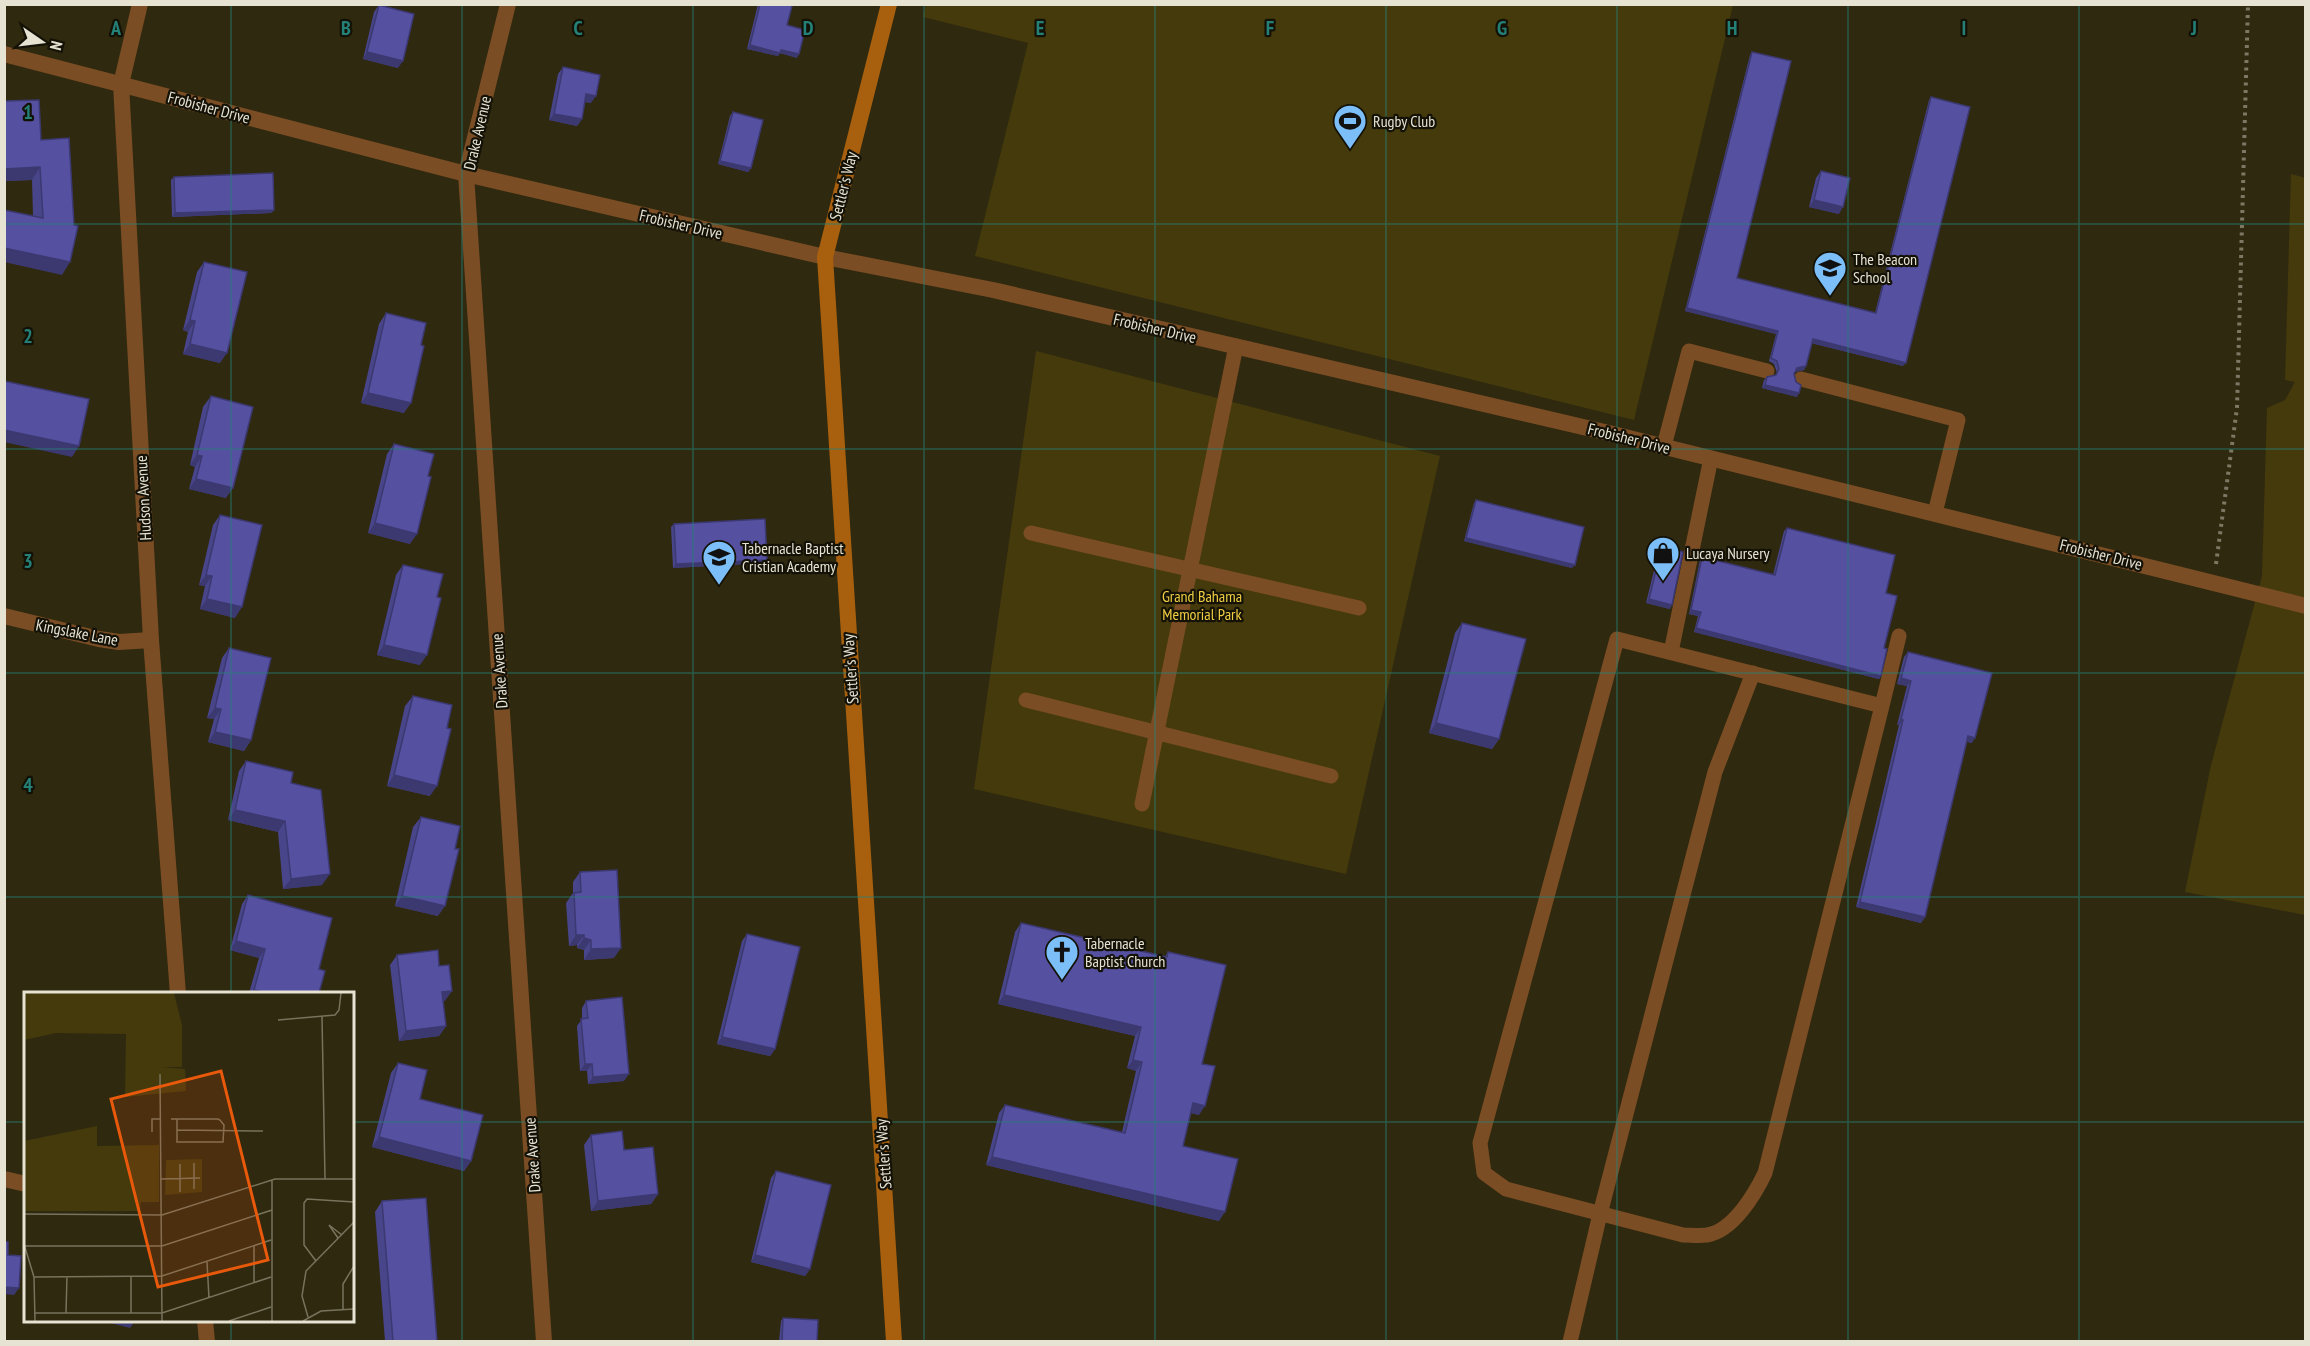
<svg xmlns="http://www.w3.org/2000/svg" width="2310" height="1346" font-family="'PT Sans Narrow',sans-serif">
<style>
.green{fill:#453a0c}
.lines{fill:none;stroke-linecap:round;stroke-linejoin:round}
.path{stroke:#7d7863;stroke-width:4;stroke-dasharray:3 4.5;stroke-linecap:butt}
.service{stroke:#7b4d24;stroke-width:15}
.minor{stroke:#7b4d24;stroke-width:16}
.secondary{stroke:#a8600e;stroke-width:16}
.wall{fill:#49458a}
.shaded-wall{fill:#3c3870}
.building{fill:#5550a0;stroke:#3c3870;stroke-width:1.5}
.grid{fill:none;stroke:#248178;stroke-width:1.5;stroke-opacity:0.55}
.labels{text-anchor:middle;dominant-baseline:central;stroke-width:4.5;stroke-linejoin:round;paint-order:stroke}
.street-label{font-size:16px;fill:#e6e3d3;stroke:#141207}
.poi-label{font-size:16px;fill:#e6e3d3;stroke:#141207;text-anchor:start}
.park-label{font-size:16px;fill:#f0ce42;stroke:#141207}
.inset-road{fill:none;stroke:#78735d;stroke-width:1.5}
.view{fill:#e8590c;fill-opacity:0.15;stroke:#e8590c;stroke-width:3}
.inset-edge{fill:none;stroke:#e6e3d3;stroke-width:3}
.grid-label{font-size:20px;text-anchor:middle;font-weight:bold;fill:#248178;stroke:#141207;stroke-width:4.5;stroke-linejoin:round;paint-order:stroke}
</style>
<rect width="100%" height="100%" fill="#2f290f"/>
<!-- green -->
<g class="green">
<polygon points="926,4 1733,5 1634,420 975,256 1028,43 923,17"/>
<polygon points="2291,174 2306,178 2305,915 2185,892 2211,765 2262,576 2267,408 2285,400 2295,382 2285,380"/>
<polygon points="1036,351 1440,456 1346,874 974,789"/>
</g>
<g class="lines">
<!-- path -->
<polyline class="path" points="2216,564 2237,408 2248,4"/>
<!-- service -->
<g class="service">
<polyline points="1801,379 1958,420 1935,513"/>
<polyline points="1664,446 1689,351 1767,371"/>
<polyline points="1031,533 1359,608"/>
<polyline points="1671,652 1711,458"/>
<polyline points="1026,700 1331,776"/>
<path d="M1882,706L1617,639L1480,1143L1484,1173L1506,1189L1683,1235C1691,1235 1699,1236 1707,1235C1733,1231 1755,1194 1765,1173L1882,706L1899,636"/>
<polyline points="1142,804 1236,346"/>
<polyline points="1570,1342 1600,1214 1715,772 1753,673"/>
</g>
<!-- minor -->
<g class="minor">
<polyline points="140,4 121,84 151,640 178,994"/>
<polyline points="508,4 466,174 544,1342"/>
<polyline points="4,54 466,174 825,257 993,290 1613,434 2306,606"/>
<polyline points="4,616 99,639 119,642 151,640"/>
<polyline points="4,1179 26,1184"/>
<polyline points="205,1320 207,1342"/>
</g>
<!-- secondary -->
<polyline class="secondary" points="889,4 825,257 894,1342"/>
</g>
<!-- wall -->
<g class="wall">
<polygon points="758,4 787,4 787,25 797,58 780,53 778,56 747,49"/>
<polygon points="379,5 398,68 363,59 374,12"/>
<polygon points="1752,52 1737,278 1875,313 1929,100 1931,97 1903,366 1812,343 1806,366 1804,370 1795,372 1794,374 1797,397 1762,388 1764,380 1767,377 1775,375 1777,373 1774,364 1769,361 1776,334 1685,311 1750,55"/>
<polygon points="563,67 591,103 585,102 582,119 577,126 549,120 558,74"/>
<polygon points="4,101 41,140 62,275 33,216 32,180 4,181"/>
<polygon points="733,112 751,168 748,172 718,164 730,116"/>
<polygon points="1821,171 1839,214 1809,207 1816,178"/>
<polygon points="174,177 274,210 271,213 172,217 171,180"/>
<polygon points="204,262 220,363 183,354 188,332 183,330 197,272"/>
<polygon points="386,313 404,413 361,403 379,324"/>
<polygon points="211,396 226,498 189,489 195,467 190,465 203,407"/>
<polygon points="394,444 410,544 368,533 387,454"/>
<polygon points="1476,500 1572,568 1464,541 1474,503"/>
<polygon points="220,515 235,618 200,609 205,586 199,585 213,525"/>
<polygon points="674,524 767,560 765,563 673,568 671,527"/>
<polygon points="1787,528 1886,593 1884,648 1881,676 1879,679 1694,632 1698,616 1689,614 1700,560 1702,557 1773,575 1784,531"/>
<polygon points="1662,546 1670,609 1646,603 1659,550"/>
<polygon points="403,565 420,665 377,655 396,575"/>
<polygon points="1462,623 1499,739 1492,749 1429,733 1455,633"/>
<polygon points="229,648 251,740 244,751 208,742 214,719 207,718 222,658"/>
<polygon points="1908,652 1972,743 1967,742 1925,917 1921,923 1856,907 1899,725 1897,725 1907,686 1897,684 1904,657"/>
<polygon points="413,696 430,796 387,786 405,706"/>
<polygon points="246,761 291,783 322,885 283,889 278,832 228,820 239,771"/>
<polygon points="421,817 438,916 395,906 413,827"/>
<polygon points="580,872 614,958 584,960 584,950 577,948 577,945 569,946 566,903 573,893 573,882"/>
<polygon points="248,895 319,969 319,993 249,993 259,958 230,950 242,904"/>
<polygon points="1021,923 1165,957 1168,952 1202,1064 1199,1115 1191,1113 1183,1146 1219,1221 986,1165 999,1113 1005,1105 1122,1132 1136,1071 1127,1068 1135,1036 998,1004 1015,932"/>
<polygon points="747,934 775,1049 770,1056 717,1044 742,941"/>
<polygon points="397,955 439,966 445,1001 443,1001 446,1026 439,1036 399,1041 390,965"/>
<polygon points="586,1001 624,1081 588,1084 587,1071 580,1071 577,1026 582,1019 582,1008"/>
<polygon points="398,1063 420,1099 471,1161 464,1171 372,1147 391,1073"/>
<polygon points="591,1135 624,1150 658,1194 651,1204 591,1211 584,1145"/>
<polygon points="776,1171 810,1269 805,1276 751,1262 771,1178"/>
<polygon points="382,1201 437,1341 385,1341 375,1212"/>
<polygon points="783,1318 817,1341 779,1341 781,1321"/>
</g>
<!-- shaded-wall -->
<g class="shaded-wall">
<polygon points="750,45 781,50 799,54 797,58 780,53 778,56 747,49"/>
<polygon points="367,52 403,61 398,68 363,59"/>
<polygon points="586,94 596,96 591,103 581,101"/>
<polygon points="554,114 582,119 577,126 549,120"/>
<polygon points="720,161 751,168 748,172 718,164"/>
<polygon points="40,167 32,180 4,181 4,169"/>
<polygon points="1814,200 1843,207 1839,214 1809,207"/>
<polygon points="274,210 271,213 172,217 175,213"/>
<polygon points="4,248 70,262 62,275 4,262"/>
<polygon points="1687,308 1778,331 1776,334 1685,311"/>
<polygon points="190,320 195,321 188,332 183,330"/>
<polygon points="1813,339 1906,363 1903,366 1810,343"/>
<polygon points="190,344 227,353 220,363 183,354"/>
<polygon points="1806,366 1804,370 1795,372 1797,368"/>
<polygon points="1765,385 1799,393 1797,397 1762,388"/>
<polygon points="368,393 411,403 404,413 361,403"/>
<polygon points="4,430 79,446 72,457 4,442"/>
<polygon points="197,455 202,456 195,467 190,465"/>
<polygon points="196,479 233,488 226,498 189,489"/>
<polygon points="375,523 417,534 410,544 368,533"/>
<polygon points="1466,538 1575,565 1572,568 1464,541"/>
<polygon points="767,560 765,563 673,568 676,564"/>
<polygon points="206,575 212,576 205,586 199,585"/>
<polygon points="207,599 242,607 235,618 200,609"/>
<polygon points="1649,599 1672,605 1670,609 1646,603"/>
<polygon points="1691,610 1701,612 1698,616 1689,614"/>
<polygon points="1696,628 1881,676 1879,679 1694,632"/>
<polygon points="384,645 427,655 420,665 377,655"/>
<polygon points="1901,678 1911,681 1907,686 1897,684"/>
<polygon points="215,708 221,709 214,719 207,718"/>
<polygon points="1901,719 1903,720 1899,725 1897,725"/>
<polygon points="1436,723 1499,739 1492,749 1429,733"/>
<polygon points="215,732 251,740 244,751 208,742"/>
<polygon points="1968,736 1975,738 1972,743 1964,741"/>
<polygon points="394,775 437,786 430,796 387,786"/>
<polygon points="235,810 285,821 278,832 228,820"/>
<polygon points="330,874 322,885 283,889 291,879"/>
<polygon points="402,896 445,906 438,916 395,906"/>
<polygon points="1860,902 1925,917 1921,923 1856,907"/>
<polygon points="576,935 584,935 577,945 569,946"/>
<polygon points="584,938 591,940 584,950 577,948"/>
<polygon points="236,941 265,949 259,958 230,950"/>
<polygon points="621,948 614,958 584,960 591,949"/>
<polygon points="254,990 266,993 252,993"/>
<polygon points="452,991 445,1001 435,1002 442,992"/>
<polygon points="1004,995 1141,1027 1135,1036 998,1004"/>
<polygon points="446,1026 439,1036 399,1041 406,1031"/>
<polygon points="722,1037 775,1049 770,1056 717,1044"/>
<polygon points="1133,1060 1142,1062 1136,1071 1127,1068"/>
<polygon points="585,1064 592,1064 587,1071 580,1071"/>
<polygon points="629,1074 624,1081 588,1084 593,1077"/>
<polygon points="1193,1103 1205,1106 1199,1115 1187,1112"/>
<polygon points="379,1137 471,1161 464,1171 372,1147"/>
<polygon points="992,1157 1225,1212 1219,1221 986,1165"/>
<polygon points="658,1194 651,1204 591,1211 598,1201"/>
<polygon points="755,1255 810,1269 805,1276 751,1262"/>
<polygon points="4,1287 19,1288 14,1295 4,1294"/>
<polygon points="99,1320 132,1320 135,1321 130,1328"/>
</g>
<!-- building -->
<g class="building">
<polygon points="760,4 787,4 792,6 787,25 805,30 799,54 781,50 780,53 750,45"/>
<polygon points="379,5 414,14 403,61 367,52"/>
<polygon points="1752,52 1791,61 1737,278 1876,313 1931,97 1970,107 1906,363 1813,339 1806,366 1797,368 1794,374 1796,382 1801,385 1799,393 1765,385 1767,377 1776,375 1779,369 1777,361 1771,358 1778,331 1687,308"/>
<polygon points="563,67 600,75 596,96 586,94 582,119 554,114"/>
<polygon points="39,100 41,140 69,138 74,225 78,226 70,262 4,248 4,210 43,218 40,167 4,169 4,101"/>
<polygon points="733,112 763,120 751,168 720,161"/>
<polygon points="1821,171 1850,178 1843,207 1814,200"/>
<polygon points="273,173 274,210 175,213 174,177"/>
<polygon points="204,262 247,272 227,353 190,344 195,321 190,320"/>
<polygon points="386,313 426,323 421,345 424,346 411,403 368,393"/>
<polygon points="4,381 89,399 79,446 4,430"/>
<polygon points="211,396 253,407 233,488 196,479 202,456 197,455"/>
<polygon points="394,444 434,454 428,476 431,477 417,534 375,523"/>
<polygon points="1476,500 1584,527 1575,565 1466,538"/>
<polygon points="220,515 262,525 242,607 207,599 212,576 206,575"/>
<polygon points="765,519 767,560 676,564 674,524"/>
<polygon points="1787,528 1895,555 1886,593 1897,596 1884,648 1887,649 1881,676 1696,628 1701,612 1691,610 1702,557 1775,575"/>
<polygon points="1662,546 1683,552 1672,605 1649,599"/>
<polygon points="403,565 443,574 437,597 441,598 427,655 384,645"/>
<polygon points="1462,623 1526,639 1499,739 1436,723"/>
<polygon points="229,648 271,658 251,740 215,732 221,709 215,708"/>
<polygon points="1908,652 1992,673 1975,738 1968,736 1925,917 1860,902 1903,720 1901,719 1911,681 1901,678"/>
<polygon points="413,696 452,705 447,728 451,729 437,786 394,775"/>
<polygon points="246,761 293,772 291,783 321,790 330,874 291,879 285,821 235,810"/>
<polygon points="421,817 460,826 455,849 459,849 445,906 402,896"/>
<polygon points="617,870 621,948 591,949 591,940 584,938 584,935 576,935 574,893 581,892 580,872"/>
<polygon points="248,895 332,918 319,969 325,971 319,993 266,993 254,990 265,949 236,941"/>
<polygon points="1021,923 1167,957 1168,952 1226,965 1202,1064 1215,1066 1205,1106 1193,1103 1183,1146 1238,1159 1225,1212 992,1157 1005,1105 1125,1133 1142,1062 1133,1060 1141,1027 1004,995"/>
<polygon points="747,934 800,947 775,1049 722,1037"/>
<polygon points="438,950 439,966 449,965 452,991 442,992 446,1026 406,1031 397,955"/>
<polygon points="622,997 629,1074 593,1077 592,1064 585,1064 581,1019 588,1018 586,1001"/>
<polygon points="398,1063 427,1070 420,1099 483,1115 471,1161 379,1137"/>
<polygon points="622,1131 624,1150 653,1147 658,1194 598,1201 591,1135"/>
<polygon points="776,1171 831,1185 810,1269 755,1255"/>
<polygon points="426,1198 437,1341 393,1341 382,1201"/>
<polygon points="4,1241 8,1242 8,1255 21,1256 19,1288 4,1287"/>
<polygon points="783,1318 818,1320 817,1341 782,1341"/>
</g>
<!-- grid -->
<path class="grid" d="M231,4V994M462,4V1342M693,4V1342M924,4V1342M1155,4V1342M1386,4V1342M1617,4V1342M1848,4V1342M2079,4V1342M4,224H2306M4,449H2306M4,673H2306M4,897H2306M4,1122H26M352,1122H2306M231,1320V1342"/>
<!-- icons -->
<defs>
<g id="stadium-pin" transform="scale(1.725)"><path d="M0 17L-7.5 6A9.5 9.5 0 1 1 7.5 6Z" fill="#7bbef8" stroke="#141207"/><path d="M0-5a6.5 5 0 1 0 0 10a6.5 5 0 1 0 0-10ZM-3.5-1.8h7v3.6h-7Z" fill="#111"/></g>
<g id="school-pin" transform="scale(1.725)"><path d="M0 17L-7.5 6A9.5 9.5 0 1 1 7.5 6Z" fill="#7bbef8" stroke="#141207"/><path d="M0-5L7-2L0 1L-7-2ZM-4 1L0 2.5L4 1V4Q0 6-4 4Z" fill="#111"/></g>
<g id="shop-pin" transform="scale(1.725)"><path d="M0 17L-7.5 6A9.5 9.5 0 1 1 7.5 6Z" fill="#7bbef8" stroke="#141207"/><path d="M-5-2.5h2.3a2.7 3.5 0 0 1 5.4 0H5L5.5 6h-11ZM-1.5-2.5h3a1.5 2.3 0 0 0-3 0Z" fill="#111"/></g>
<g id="church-pin" transform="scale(1.725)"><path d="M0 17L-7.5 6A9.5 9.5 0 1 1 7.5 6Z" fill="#7bbef8" stroke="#141207"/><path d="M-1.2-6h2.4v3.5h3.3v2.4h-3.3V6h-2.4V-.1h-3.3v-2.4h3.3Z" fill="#111"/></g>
</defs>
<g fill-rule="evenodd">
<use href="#stadium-pin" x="1350" y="121"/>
<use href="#school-pin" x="1830" y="268"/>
<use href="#shop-pin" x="1663" y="553"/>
<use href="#school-pin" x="719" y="557"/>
<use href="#church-pin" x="1062" y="952"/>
</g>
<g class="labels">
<!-- street labels -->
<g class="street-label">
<text transform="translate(209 107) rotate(15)">Frobisher Drive</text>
<text transform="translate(477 133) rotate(-77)">Drake Avenue</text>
<text transform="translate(843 186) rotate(-76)">Settler's Way</text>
<text transform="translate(681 224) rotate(13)">Frobisher Drive</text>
<text transform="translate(1155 328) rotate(13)">Frobisher Drive</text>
<text transform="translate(1629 438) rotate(14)">Frobisher Drive</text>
<text transform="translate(143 498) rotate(-93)">Hudson Avenue</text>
<text transform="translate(2101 554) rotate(14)">Frobisher Drive</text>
<text transform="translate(77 632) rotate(11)">Kingslake Lane</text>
<text transform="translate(850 669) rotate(-94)">Settler's Way</text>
<text transform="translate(499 671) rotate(-94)">Drake Avenue</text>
<text transform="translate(883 1154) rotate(-94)">Settler's Way</text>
<text transform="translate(532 1155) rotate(-94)">Drake Avenue</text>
</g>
<!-- poi labels -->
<g class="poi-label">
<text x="1373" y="121">Rugby Club</text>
<text x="1853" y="259">The Beacon<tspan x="1853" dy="18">School</tspan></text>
<text x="742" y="548">Tabernacle Baptist<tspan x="742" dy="18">Cristian Academy</tspan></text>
<text x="1686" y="553">Lucaya Nursery</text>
<text x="1085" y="943">Tabernacle<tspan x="1085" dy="18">Baptist Church</tspan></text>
</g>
<!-- park labels -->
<g class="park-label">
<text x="1202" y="596">Grand Bahama<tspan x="1202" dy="18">Memorial Park</tspan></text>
</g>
</g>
<!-- overview -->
<g transform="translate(24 992)">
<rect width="330" height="330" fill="#2f290f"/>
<path d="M0,1H150L158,33V75H138L161,77L162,99L101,105L102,42L32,41L0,48ZM73,134V154L135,153V210H117L116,219H0V149ZM178,167V200L141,203L142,168Z" fill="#453a0c"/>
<path class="inset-road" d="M298,25L301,187M254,28L311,23L315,18L317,1M136,82L138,329M147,127H194L196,128L200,133L199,150H153V127M153,138L239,139M128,140V127H136M170,171V197M156,172V200M137,187L176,186M0,222L138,223L251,187H330M314,246L305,233L318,243M0,252L10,285L11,329M1,254H138L248,218M230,254V291M292,269L280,253V211L283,207L330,210M183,270L185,306M107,284V321M10,285L138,284L247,248M319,317V292L330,274M11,321H138L247,285M42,321L43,284M284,325L278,304L282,279L330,230M205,329L247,315M248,329V188M279,329L297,319L330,317"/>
<path class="view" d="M197,79L244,268L134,295L87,107Z"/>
<rect width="330" height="330" class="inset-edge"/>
</g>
<g class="grid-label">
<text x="116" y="35">A</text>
<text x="346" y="35">B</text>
<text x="578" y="35">C</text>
<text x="808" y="35">D</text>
<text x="1040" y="35">E</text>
<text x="1270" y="35">F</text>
<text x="1502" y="35">G</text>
<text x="1732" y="35">H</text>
<text x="1964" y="35">I</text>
<text x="2194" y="35">J</text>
<text x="28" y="119">1</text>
<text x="28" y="343">2</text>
<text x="28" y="568">3</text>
<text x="28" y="792">4</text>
</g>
<!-- border -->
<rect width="2310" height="1346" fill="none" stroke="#e6e3d3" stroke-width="12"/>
<!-- north arrow -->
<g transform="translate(42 42) rotate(104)" stroke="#141207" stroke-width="4.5" paint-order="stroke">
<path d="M0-4.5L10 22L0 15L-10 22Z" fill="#e6e3d3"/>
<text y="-9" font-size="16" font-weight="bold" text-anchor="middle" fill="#e6e3d3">N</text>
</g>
</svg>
